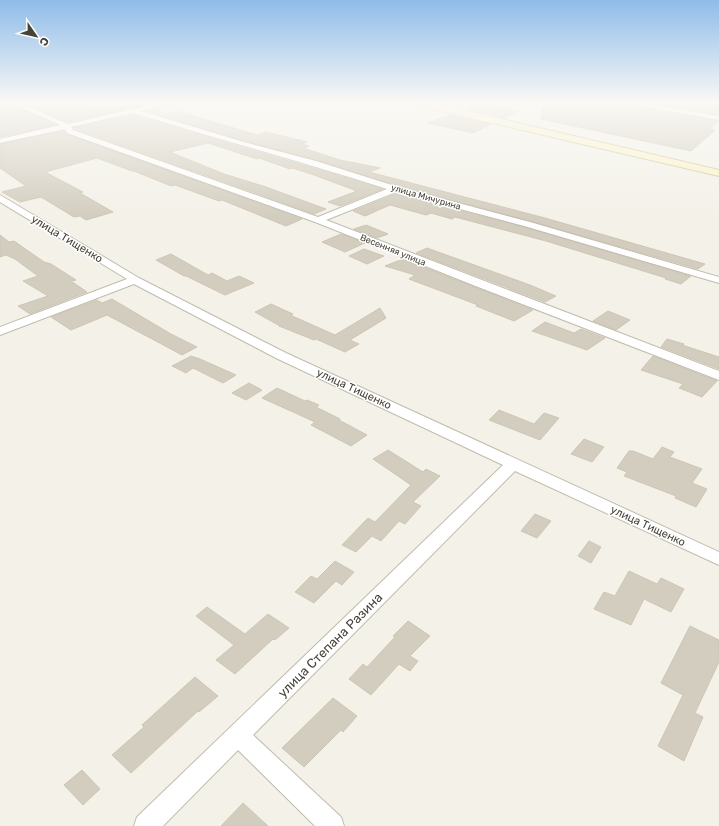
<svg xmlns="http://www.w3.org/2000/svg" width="719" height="826" font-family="Rubik,sans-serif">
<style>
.building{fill:#d3cdbf;stroke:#cec6b2}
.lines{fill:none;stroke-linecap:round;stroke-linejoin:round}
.minor-casing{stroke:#c0bcae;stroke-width:2}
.secondary-casing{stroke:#cfc79b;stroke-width:2}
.minor{fill:#fff;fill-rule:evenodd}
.secondary{fill:#faf4cb;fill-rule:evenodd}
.labels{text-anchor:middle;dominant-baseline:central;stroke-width:3;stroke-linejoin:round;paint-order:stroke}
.far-street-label{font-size:9px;fill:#454237;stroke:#fff}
.street-label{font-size:11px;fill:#454237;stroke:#fff}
.near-street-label{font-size:13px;fill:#454237;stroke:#fff}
</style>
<rect width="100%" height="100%" fill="#f3f1e8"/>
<!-- building -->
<g class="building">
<polygon points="0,102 8,102 55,125 0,137"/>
<polygon points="23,102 80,102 95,109 135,102 145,105 68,122"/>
<polygon points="543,102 618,102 719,121 710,129 715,130 691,151 541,119"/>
<polygon points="648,102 719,102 719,114"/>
<polygon points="482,103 519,111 504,118 465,109"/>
<polygon points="156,109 167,114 177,111 257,135 266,132 307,142 302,144 309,146 303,148 340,160 380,168 369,172 545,218 705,264 698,269 530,221 398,186 316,160 244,141 147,111"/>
<polygon points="133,115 323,171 383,189 340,206 328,202 357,191 314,175 292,168 290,169 259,158 257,159 208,143 170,152 224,174 266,187 326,209 314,214 73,128"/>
<polygon points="450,115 491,124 473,133 428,123"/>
<polygon points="64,131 66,134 302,219 286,226 222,200 219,201 175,185 171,186 134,171 132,171 97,158 45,172 83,192 80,193 113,212 86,220 80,216 74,217 41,197 20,202 2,192 26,186 0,168 0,144"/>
<polygon points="396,194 524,227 691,276 681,284 665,279 666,278 546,241 455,217 452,219 431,213 426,215 390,205 365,216 353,211"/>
<polygon points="366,225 388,234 377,238 354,229"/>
<polygon points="341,234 365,243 345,252 322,242"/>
<polygon points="0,235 9,242 14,241 44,262 51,264 76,280 71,281 87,292 30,314 18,306 48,296 23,281 38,276 15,259 6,255 0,257"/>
<polygon points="427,248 530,285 556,296 545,302 416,253"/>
<polygon points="364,249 384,256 367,264 349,256"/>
<polygon points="171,254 208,275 212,273 227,281 239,276 254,283 225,295 186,276 184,276 156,260"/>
<polygon points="403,259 477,288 533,310 514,321 476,306 478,305 409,279 415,275 385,266"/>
<polygon points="112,299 171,334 197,347 182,355 107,315 71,330 51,317 97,300 102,303"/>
<polygon points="271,304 293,314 290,315 335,335 380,308 386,318 350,340 359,344 345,352 316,339 314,340 279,326 280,326 255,312"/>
<polygon points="608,311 630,320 616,330 593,321"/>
<polygon points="545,322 574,333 581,329 605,338 587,350 532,331"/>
<polygon points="667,339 684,344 682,345 719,357 719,369 661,347"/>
<polygon points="191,356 200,359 236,375 223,383 193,368 186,373 172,366"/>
<polygon points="653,356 717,381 702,397 679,388 683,384 641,370"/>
<polygon points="249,383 262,390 246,400 232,393"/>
<polygon points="277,388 305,401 307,400 319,405 316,407 340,419 339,420 367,435 351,446 311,425 315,422 262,398"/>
<polygon points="499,410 534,424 544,413 559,418 540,440 489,420"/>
<polygon points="584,439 604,447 592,462 571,454"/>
<polygon points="662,447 674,452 670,457 702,469 692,483 707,489 696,507 675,498 676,496 624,476 627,472 617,468 629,451 633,451 653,459"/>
<polygon points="388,450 423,472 426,469 440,476 413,502 421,506 405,524 399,521 381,541 372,536 356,552 342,545 368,518 375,522 411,485 373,459"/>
<polygon points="535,514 551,521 537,538 521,531"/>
<polygon points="589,541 601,547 591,563 578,556"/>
<polygon points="335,561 354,572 342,585 336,581 314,603 295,592 311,576 317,579"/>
<polygon points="629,571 657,584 661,578 684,589 671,612 644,599 631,625 594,609 604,592 615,596"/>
<polygon points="207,607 245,634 268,614 289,628 275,640 273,639 235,674 216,660 234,645 196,616"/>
<polygon points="408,621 430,636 410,656 418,661 410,671 399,664 371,695 349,679 363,664 367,667 395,637 393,636"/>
<polygon points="690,626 719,640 719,662 695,713 703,717 684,761 658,746 683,695 661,683"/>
<polygon points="195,677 218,696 199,712 198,711 131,773 112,755 144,727 142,725"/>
<polygon points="333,698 357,716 343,732 341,730 304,767 282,748"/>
<polygon points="82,770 100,789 83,805 64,785"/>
<polygon points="243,803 268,826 221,826"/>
</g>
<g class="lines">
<!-- minor casing -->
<g class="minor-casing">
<g id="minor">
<path d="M9,102H18L68,124L163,102H177L141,111L244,142L316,161L398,187L530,222L719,277V283L524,226L396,192L326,220L719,371V380L478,287L315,222L67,133L65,129L0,143V139L60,125ZM133,113C218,139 303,162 387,189L318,217L73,130L71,127Z"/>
<polygon points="619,102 636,102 719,116 719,120"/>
<polygon points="0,195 139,278 286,353 719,552 719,565 515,471 253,735 341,817 344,826 315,826 238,750 163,826 134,826 137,817 503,465 278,359 134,284 0,335 0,327 127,279 0,202"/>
</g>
</g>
<!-- secondary casing -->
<g class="secondary-casing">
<polygon id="secondary" points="411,102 429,102 719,170 719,176 415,105"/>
</g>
<!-- minor -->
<use href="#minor" class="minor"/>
<!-- secondary -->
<use href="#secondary" class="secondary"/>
</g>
<!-- sky -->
<linearGradient id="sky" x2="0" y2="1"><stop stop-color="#8fbce9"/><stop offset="0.47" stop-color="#faf9f5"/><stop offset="1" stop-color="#faf9f5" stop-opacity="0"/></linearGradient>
<rect width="719" height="218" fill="url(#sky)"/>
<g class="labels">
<!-- far-street labels -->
<g class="far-street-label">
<text transform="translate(426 197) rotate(16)">улица Мичурина</text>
<text transform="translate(393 250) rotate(22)">Весенняя улица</text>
</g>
<!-- street labels -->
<g class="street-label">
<text transform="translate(67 239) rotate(31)">улица Тищенко</text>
<text transform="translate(354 389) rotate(25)">улица Тищенко</text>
<text transform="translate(648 526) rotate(25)">улица Тищенко</text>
</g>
<!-- near-street labels -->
<g class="near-street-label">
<text transform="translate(330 645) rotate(-45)">улица Степана Разина</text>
</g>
</g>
<!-- north arrow -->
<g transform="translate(36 36) rotate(124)" stroke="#ffffff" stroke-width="3" paint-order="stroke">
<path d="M0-3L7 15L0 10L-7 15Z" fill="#454237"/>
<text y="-6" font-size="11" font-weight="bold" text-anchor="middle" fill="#454237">С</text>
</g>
</svg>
